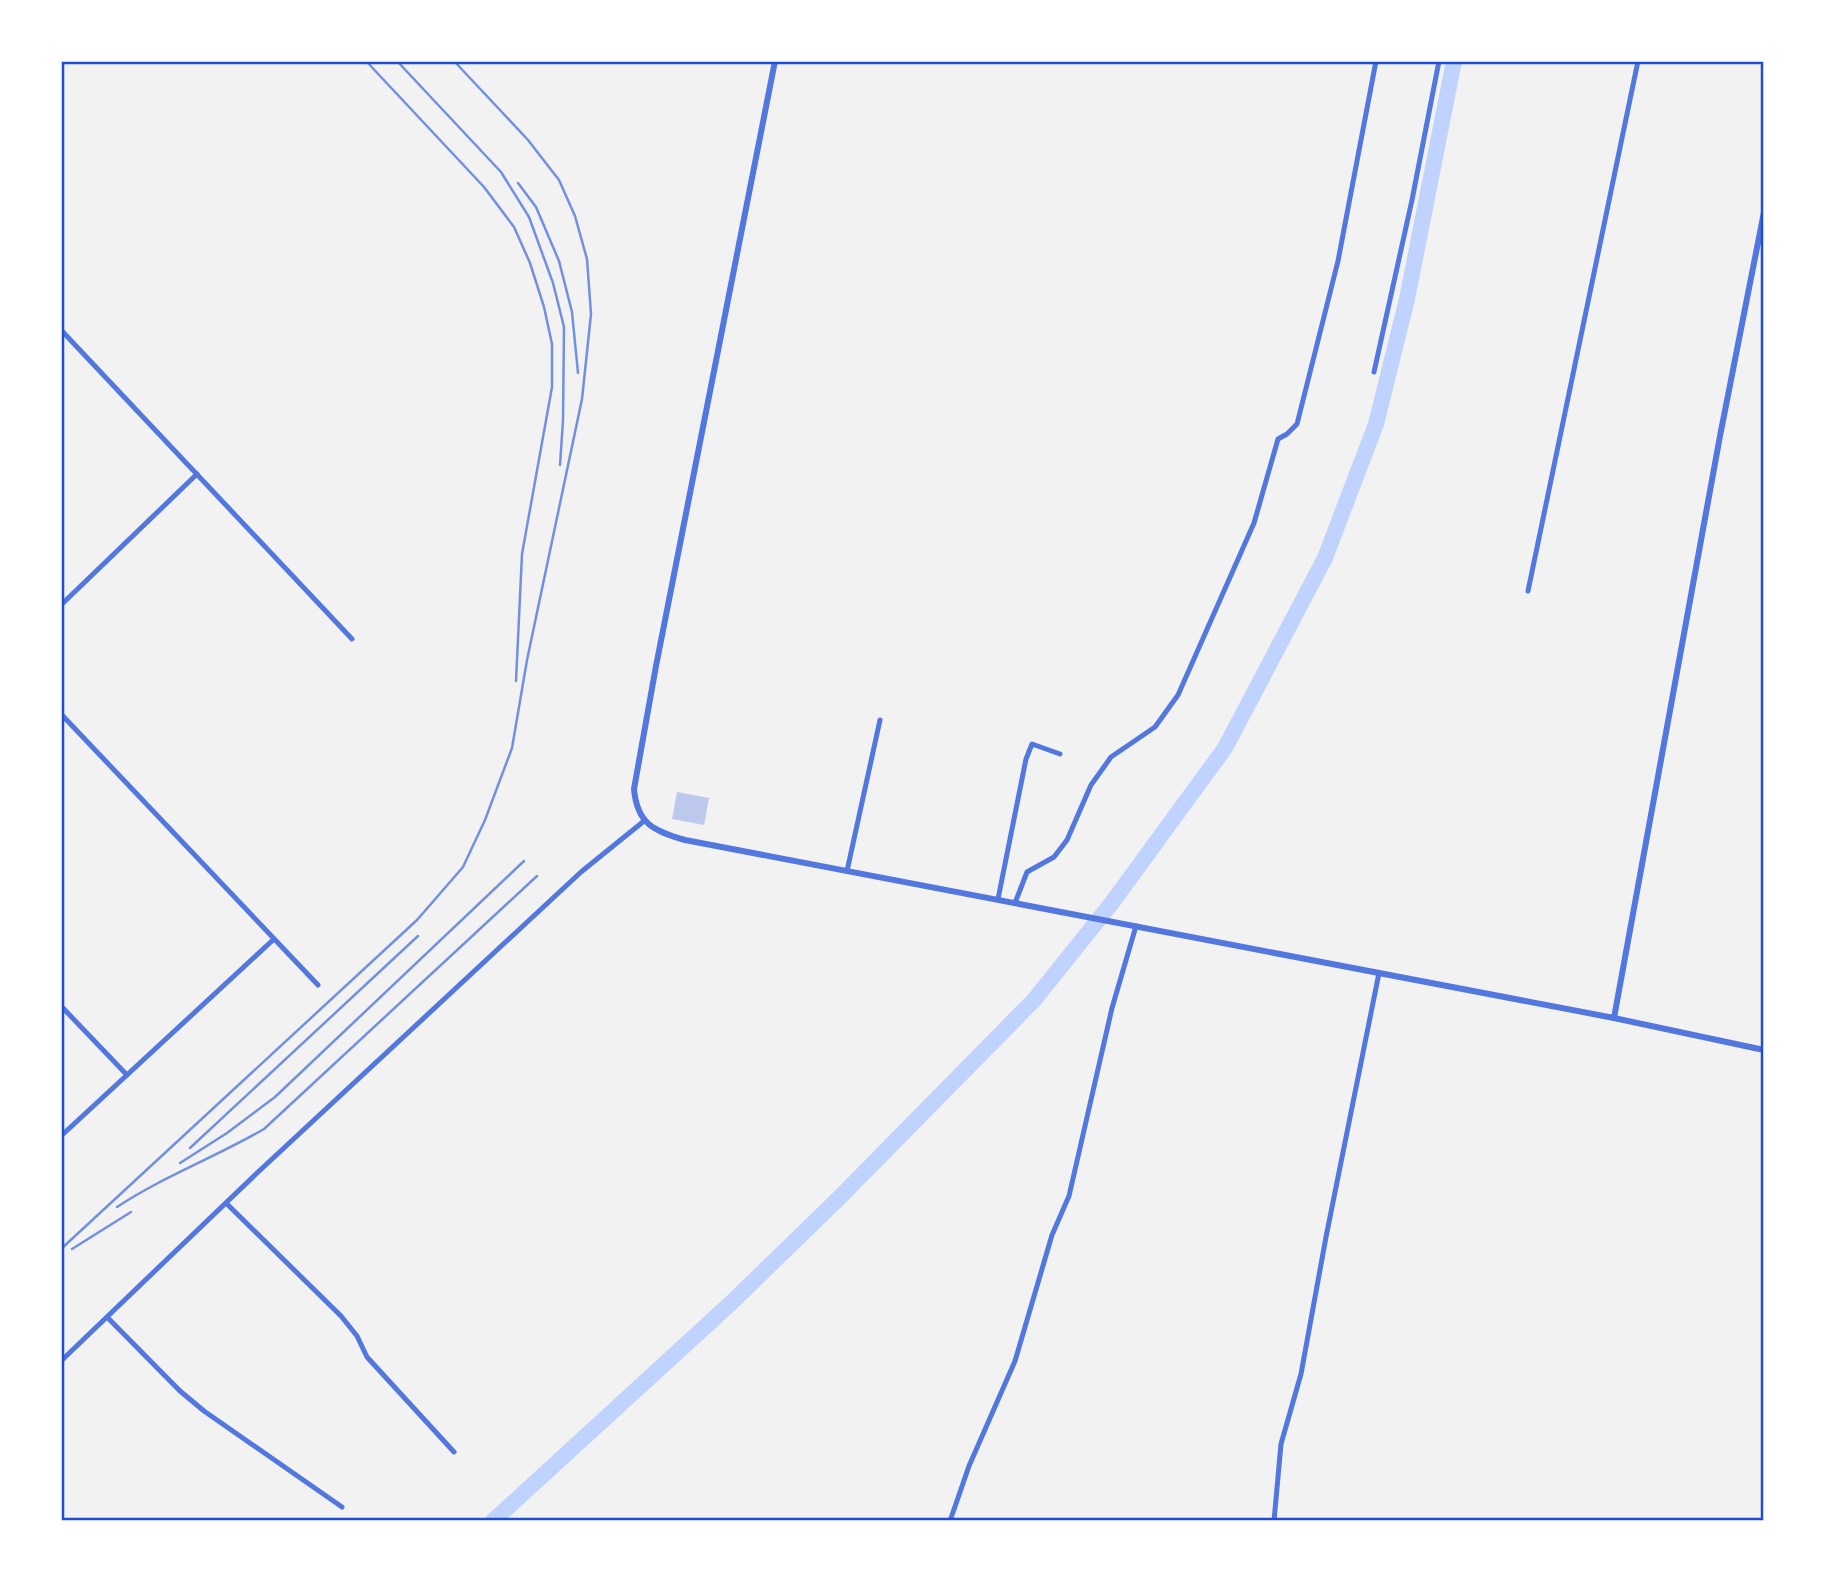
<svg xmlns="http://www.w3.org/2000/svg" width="1825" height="1582" font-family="'DejaVu Sans',sans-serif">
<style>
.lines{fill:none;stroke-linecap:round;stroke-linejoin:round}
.river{stroke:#bfd3fe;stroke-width:16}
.building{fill:#bdc9ec}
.minor{stroke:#5277de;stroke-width:5}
.tertiary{stroke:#5277de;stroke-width:6}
.rail{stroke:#7290e2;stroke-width:2.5}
.neatline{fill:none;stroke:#1d4ed8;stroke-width:2.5}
</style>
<rect width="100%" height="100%" fill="#f2f2f2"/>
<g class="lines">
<!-- river -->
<polyline class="river" points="493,1521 731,1303 840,1197 1034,1000 1111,904 1225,748 1325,558 1376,424 1407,299 1454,61"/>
</g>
<!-- building -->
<polygon class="building" points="677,792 709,798 704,825 672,819"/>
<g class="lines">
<!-- minor -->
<g class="minor">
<polyline points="61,330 352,639"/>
<polyline points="1374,372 1412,200 1439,61"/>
<polyline points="1528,591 1638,61"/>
<polyline points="61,605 197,474"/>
<polyline points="61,714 318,985"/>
<polyline points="847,871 880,720"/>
<polyline points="998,899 1026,759 1032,744 1060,754"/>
<polyline points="1015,903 1027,872 1054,857 1067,840 1091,785 1111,757 1155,727 1178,695 1254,523 1278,439 1287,434 1297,424 1338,261 1376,61"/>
<polyline points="61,1006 127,1075"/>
<polyline points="61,1136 274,939"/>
<polyline points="226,1203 341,1316 357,1336 367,1357 454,1452"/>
<polyline points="107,1317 180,1391 204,1411 342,1507"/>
<polyline points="61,1361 257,1173 581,872 644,821"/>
<polyline points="950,1521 969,1466 1015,1361 1052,1235 1069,1196 1112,1008 1136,926"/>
<polyline points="1274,1521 1281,1444 1301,1374 1326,1237 1379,973"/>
</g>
<!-- tertiary -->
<g class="tertiary">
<path d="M775,61L656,666L634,789C637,824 654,831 685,840L1614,1018L1764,1050"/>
<polyline points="1614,1018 1720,436 1764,212"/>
</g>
<!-- rail -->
<g class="rail">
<polyline points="366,61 484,187 514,227 530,263 544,307 552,344 552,387 522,554 516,681"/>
<polyline points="397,61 501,172 529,217 553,283 564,327 563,420 560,465"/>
<polyline points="518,183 536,207 559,261 572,312 578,373"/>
<polyline points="190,1148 418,936"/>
<polyline points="180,1163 227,1133 275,1097 524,861"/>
<path d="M117,1207C164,1176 216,1157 264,1129L537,876"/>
<polyline points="61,1249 417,920 463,867 485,820 512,748 527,660 582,399 591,314 587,259 575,216 559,180 528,140 454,61"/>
<polyline points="72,1249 131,1212"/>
</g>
</g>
<!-- border -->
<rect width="1825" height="1582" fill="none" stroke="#ffffff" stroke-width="126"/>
<rect x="63" y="63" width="1699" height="1456" class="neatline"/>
</svg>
